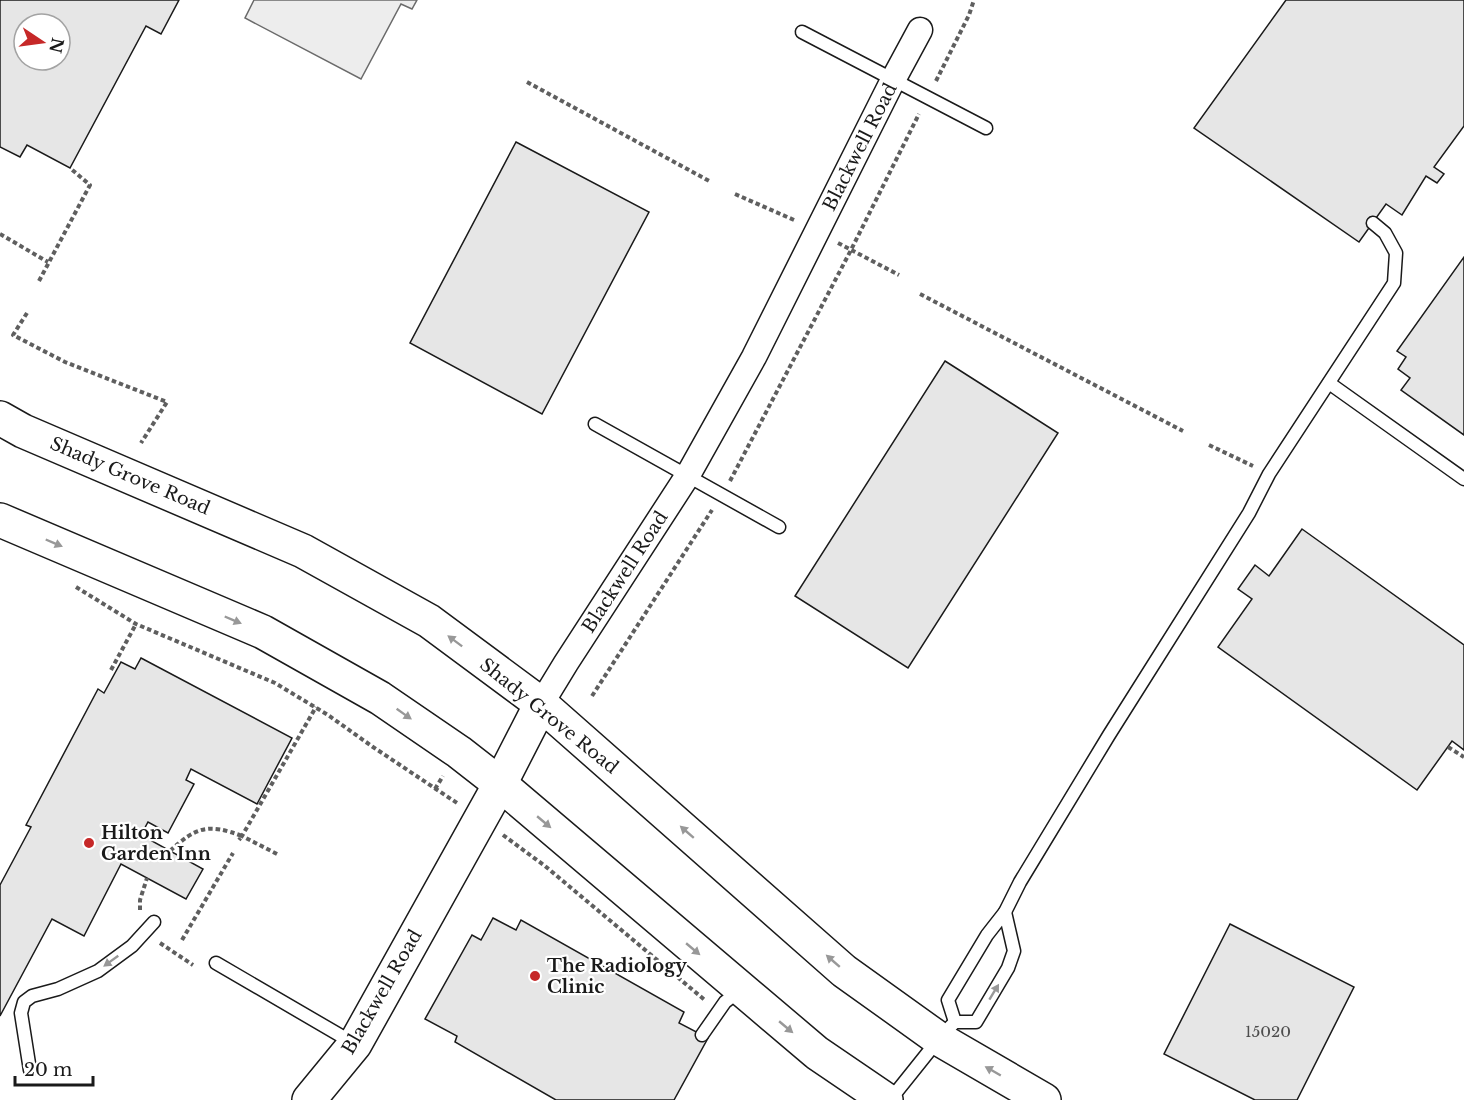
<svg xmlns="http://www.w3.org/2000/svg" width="1464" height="1100" font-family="'Libre Baskerville',serif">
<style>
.built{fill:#ededed;stroke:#6a6a6a;stroke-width:1.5}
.building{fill:#e6e6e6;stroke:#1a1a1a;stroke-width:1.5;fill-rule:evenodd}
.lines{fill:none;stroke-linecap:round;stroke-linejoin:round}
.lane-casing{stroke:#1a1a1a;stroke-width:15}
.street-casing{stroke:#1a1a1a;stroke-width:27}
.secondary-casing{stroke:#1a1a1a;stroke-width:36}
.path{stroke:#5f5f5f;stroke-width:4;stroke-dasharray:4.5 3;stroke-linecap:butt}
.lane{stroke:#fff;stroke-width:12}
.street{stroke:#fff;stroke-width:24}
.secondary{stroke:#fff;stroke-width:33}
.oneway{fill:#989898}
.poi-dot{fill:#c62828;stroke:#fff;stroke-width:2}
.labels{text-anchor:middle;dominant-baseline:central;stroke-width:4.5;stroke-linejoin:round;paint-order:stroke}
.number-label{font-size:15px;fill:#4d4d4d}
.street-label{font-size:18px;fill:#1a1a1a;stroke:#fff}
.poi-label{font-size:18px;font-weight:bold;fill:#1a1a1a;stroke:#fff;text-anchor:start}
</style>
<rect width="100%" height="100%" fill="#fff"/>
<!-- built -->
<polygon class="built" points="254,0 417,0 412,9 401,4 361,79 245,18"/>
<!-- building -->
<g class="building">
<path d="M0,0H179L161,34L146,26L70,168L27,145L20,157L0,147ZM24,24H60V60H24Z"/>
<polygon points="1286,0 1464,0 1464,126 1434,167 1444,174 1437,183 1426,176 1402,215 1386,204 1359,242 1194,128"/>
<polygon points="516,142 649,212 542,414 410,343"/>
<polygon points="1464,257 1464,435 1401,390 1410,378 1398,369 1406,357 1397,351"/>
<polygon points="945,361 1058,433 908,668 795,596"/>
<polygon points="1302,529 1464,645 1464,750 1452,741 1417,790 1218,647 1252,599 1238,589 1255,565 1269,576"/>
<polygon points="141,658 292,738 257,804 191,769 186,780 194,784 168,833 148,822 141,835 203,869 186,899 121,864 84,936 52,919 0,1016 0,885 31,827 26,825 98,689 104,693 121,662 135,669"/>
<polygon points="493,918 516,930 521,920 684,1012 679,1023 708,1038 674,1100 556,1100 455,1042 457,1036 425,1019 472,935 481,940"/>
<polygon points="1230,924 1354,987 1297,1100 1255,1100 1164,1054"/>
</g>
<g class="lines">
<!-- lane casing -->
<g class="lane-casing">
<g id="lane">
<polyline points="802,32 986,128"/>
<polyline points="1329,383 1464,479"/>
<polyline points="595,424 779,527"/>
<polyline points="216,963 355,1044"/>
<polyline points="955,1022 948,1000 987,935 1005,912 1020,882 1109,735 1249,513 1269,474 1394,283 1396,253 1385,233 1373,223"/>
<polyline points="950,1027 955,1022 976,1022 1008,968 1014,951 1005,912"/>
<polyline points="702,1035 725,1002 739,991"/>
<polyline points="30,1070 21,1013 24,1002 32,996 58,989 98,971 132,946 154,922"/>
<polyline points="890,1100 938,1040"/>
</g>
</g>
<!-- street casing -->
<g class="street-casing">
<polyline id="street" points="541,704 566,663 688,475 754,357 893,80 920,30"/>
</g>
<!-- secondary casing -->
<g class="secondary-casing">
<g id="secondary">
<polyline points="0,418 23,431 303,551 429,621 541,704 844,971 939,1039 1044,1100"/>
<polyline points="0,520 263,632 380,698 459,752 500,784 817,1053 886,1100"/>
<polyline points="309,1100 355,1044 500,784 541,704"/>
</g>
</g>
<!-- path -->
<g class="path">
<polyline points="936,81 969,15 974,0"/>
<polyline points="527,82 711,182"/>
<polyline points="735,194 794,220"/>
<polyline points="0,234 48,262"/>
<polyline points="838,243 899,275"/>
<polyline points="39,281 90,185 70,168"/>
<polyline points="920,294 1183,431"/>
<polyline points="27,313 13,335 65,362 167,402 141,443"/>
<polyline points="1209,445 1253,466"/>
<polyline points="730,481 851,250 919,114"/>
<polyline points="76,587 136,624 275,683 328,715 373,747 457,803"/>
<polyline points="111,670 136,624"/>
<polyline points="592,696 712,510"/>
<polyline points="1448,747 1464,757"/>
<polyline points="435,789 443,776"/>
<polyline points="503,835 545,866 706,1001"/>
<path d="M170,851C196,827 208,823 242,836L239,840"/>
<polyline points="277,854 242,836 316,707"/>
<polyline points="140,910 140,900 147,878"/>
<polyline points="182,940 233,853"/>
<polyline points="160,943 193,965"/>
</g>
<!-- lane -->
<use href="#lane" class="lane"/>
<!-- street -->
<use href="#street" class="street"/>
<!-- secondary -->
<use href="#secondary" class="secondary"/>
</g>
<!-- one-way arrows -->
<defs><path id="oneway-solid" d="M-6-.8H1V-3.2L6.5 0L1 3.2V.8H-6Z" transform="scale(1.5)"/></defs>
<g class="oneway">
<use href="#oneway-solid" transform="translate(54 543) rotate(23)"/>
<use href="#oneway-solid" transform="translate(233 620) rotate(23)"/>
<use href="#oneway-solid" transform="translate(455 641) rotate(-143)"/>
<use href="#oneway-solid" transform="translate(404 714) rotate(35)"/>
<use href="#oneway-solid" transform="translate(544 822) rotate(40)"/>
<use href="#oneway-solid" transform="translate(687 832) rotate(-139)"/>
<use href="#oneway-solid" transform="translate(693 949) rotate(40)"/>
<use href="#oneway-solid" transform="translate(111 961) rotate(144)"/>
<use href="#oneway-solid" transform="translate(833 961) rotate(-139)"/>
<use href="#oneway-solid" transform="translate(994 992) rotate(-59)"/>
<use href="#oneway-solid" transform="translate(786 1027) rotate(40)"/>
<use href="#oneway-solid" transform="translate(993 1071) rotate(-150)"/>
</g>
<!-- markers -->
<g class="poi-dot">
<circle cx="89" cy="843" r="6"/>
<circle cx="535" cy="976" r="6"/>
</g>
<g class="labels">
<!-- number labels -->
<g class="number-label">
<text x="1268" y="1031">15020</text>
</g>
<!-- street labels -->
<g class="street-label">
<text transform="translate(860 147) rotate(-63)">Blackwell Road</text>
<text transform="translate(130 476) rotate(23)">Shady Grove Road</text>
<text transform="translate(625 572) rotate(-57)">Blackwell Road</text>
<text transform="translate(549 716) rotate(39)">Shady Grove Road</text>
<text transform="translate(382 992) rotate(-60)">Blackwell Road</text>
</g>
<!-- poi labels -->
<g class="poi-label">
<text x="101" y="833">Hilton<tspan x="101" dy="21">Garden Inn</tspan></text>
<text x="547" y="966">The Radiology<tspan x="547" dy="21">Clinic</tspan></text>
</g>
</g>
<!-- north arrow -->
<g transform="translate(42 42) rotate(103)"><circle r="28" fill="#ffffff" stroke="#a3a3a3" stroke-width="1.5"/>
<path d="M0-4.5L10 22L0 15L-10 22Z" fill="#c62828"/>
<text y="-9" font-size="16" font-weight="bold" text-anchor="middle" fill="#1a1a1a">N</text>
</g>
<!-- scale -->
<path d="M15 1076v9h78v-9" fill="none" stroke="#1a1a1a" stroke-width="3"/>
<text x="24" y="1076" font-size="18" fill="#1a1a1a" stroke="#ffffff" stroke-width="4.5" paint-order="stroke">20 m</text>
</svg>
